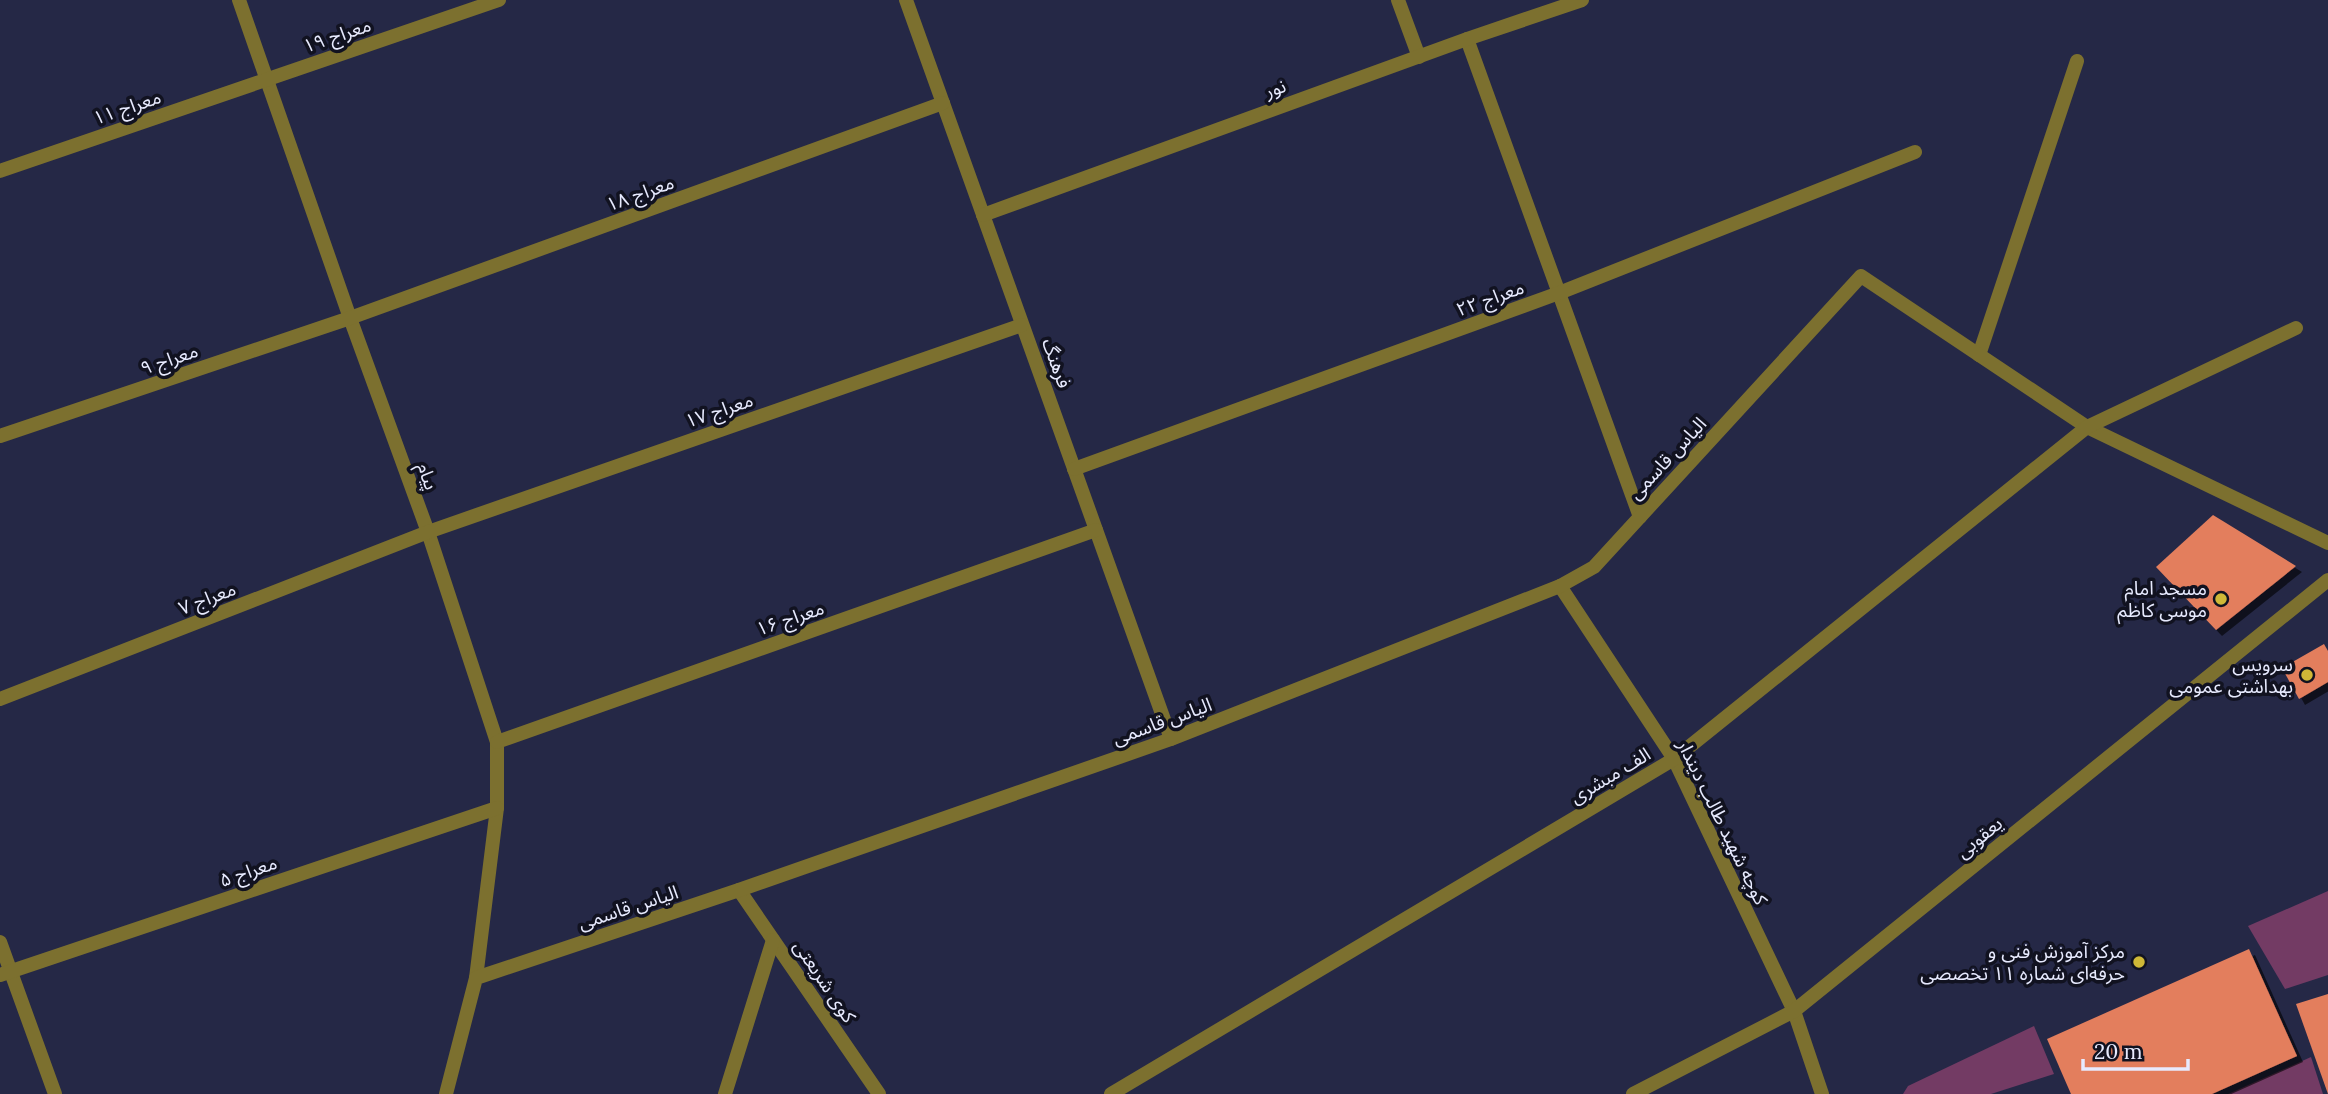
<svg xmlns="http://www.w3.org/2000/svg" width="2328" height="1094" font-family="Lora,'Noto Sans Arabic',serif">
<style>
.green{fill:#733b64}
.building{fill:#e37e5d;filter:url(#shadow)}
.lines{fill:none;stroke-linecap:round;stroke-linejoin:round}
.street{stroke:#7c702f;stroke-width:14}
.poi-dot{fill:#cfb837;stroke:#111220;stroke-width:2.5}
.labels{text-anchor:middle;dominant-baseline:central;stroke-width:7;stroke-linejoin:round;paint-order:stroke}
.street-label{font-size:19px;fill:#e7eafe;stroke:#111220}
.poi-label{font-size:19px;fill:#e7eafe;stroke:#111220;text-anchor:end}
</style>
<defs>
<filter id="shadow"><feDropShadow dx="6" dy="6" stdDeviation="0" flood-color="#0009"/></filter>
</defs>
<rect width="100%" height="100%" fill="#252846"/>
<!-- green -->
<g class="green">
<polygon points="2328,891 2328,975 2285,989 2248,926"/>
<polygon points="2034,1026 2054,1074 1991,1094 1903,1094 1908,1086"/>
<polygon points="2311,1057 2323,1094 2228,1094"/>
</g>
<!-- building -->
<g class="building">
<polygon points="2213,515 2296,566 2216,630 2156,567"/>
<polygon points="2324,644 2328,651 2328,682 2299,699 2282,668"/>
<polygon points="2249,949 2297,1056 2212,1094 2071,1094 2047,1039"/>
<polygon points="2328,994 2328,1094 2296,1004"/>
</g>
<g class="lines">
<!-- street -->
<g class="street">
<polyline points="239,0 350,318 428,532 497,742 497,808 476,978"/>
<polyline points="906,0 1171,739"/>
<polyline points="1398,0 1419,57"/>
<polyline points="1467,39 1640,517"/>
<polyline points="0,171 499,0"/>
<polyline points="983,215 1467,39 1582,0"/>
<polyline points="1979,355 2077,61"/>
<polyline points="0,436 350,318 943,103"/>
<polyline points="1074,469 1559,293 1915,152"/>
<polyline points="1560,586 1674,759 1794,1011 1822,1094"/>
<polyline points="0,699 428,532 1022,325"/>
<polyline points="497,742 1096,530"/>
<polyline points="739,890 879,1094"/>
<polyline points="0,942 55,1094"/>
<polyline points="0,975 497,808"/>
<polyline points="446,1094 476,978 739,890 1171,739 1560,586 1594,567 1861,276 2087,427 2328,543"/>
<polyline points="725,1094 773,940"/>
<polyline points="1111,1094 1674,759 2087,427 2296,328"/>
<polyline points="1633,1094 1794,1011 2328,580"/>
</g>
</g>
<!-- markers -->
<g class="poi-dot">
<circle cx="2221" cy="599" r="7"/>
<circle cx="2307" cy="675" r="7"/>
<circle cx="2139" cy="962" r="7"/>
</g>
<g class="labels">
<!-- street labels -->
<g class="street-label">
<text transform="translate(337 35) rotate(-19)">معراج ۱۹</text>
<text transform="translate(1275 88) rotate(-20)">نور</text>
<text transform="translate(127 107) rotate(-19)">معراج ۱۱</text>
<text transform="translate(640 193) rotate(-20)">معراج ۱۸</text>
<text transform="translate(1490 298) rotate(-20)">معراج ۲۲</text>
<text transform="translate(169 359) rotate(-19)">معراج ۹</text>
<text transform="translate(1057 363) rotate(70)">فرهنگ</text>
<text transform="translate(719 410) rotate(-19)">معراج ۱۷</text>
<text transform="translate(1667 458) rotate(-47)">الیاس قاسمی</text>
<text transform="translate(428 476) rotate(70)">پیام</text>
<text transform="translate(207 598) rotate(-21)">معراج ۷</text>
<text transform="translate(790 618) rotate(-19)">معراج ۱۶</text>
<text transform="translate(1162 721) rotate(-20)">الیاس قاسمی</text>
<text transform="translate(1610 775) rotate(-31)">الف مبشری</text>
<text transform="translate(1723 822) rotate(64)">کوچه شهید طالب دیندار</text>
<text transform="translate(1979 837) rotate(-39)">یعقوبی</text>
<text transform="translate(248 871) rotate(-19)">معراج ۵</text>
<text transform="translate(628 907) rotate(-18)">الیاس قاسمی</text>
<text transform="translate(825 981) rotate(56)">کوی شریعتی</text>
</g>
<!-- poi labels -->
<g class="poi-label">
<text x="2207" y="588">مسجد امام<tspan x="2207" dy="22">موسی کاظم</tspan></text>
<text x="2293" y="664">سرویس<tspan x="2293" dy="22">بهداشتی عمومی</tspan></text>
<text x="2125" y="951">مرکز آموزش فنی و<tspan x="2125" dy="22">حرفه‌ای شماره ۱۱ تخصصی</tspan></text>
</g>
</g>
<!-- scale -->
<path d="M2083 1059v10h105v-10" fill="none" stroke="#e7eafe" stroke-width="3.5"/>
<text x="2094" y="1059" font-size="21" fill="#e7eafe" stroke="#111220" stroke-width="5" paint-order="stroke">20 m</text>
</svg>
